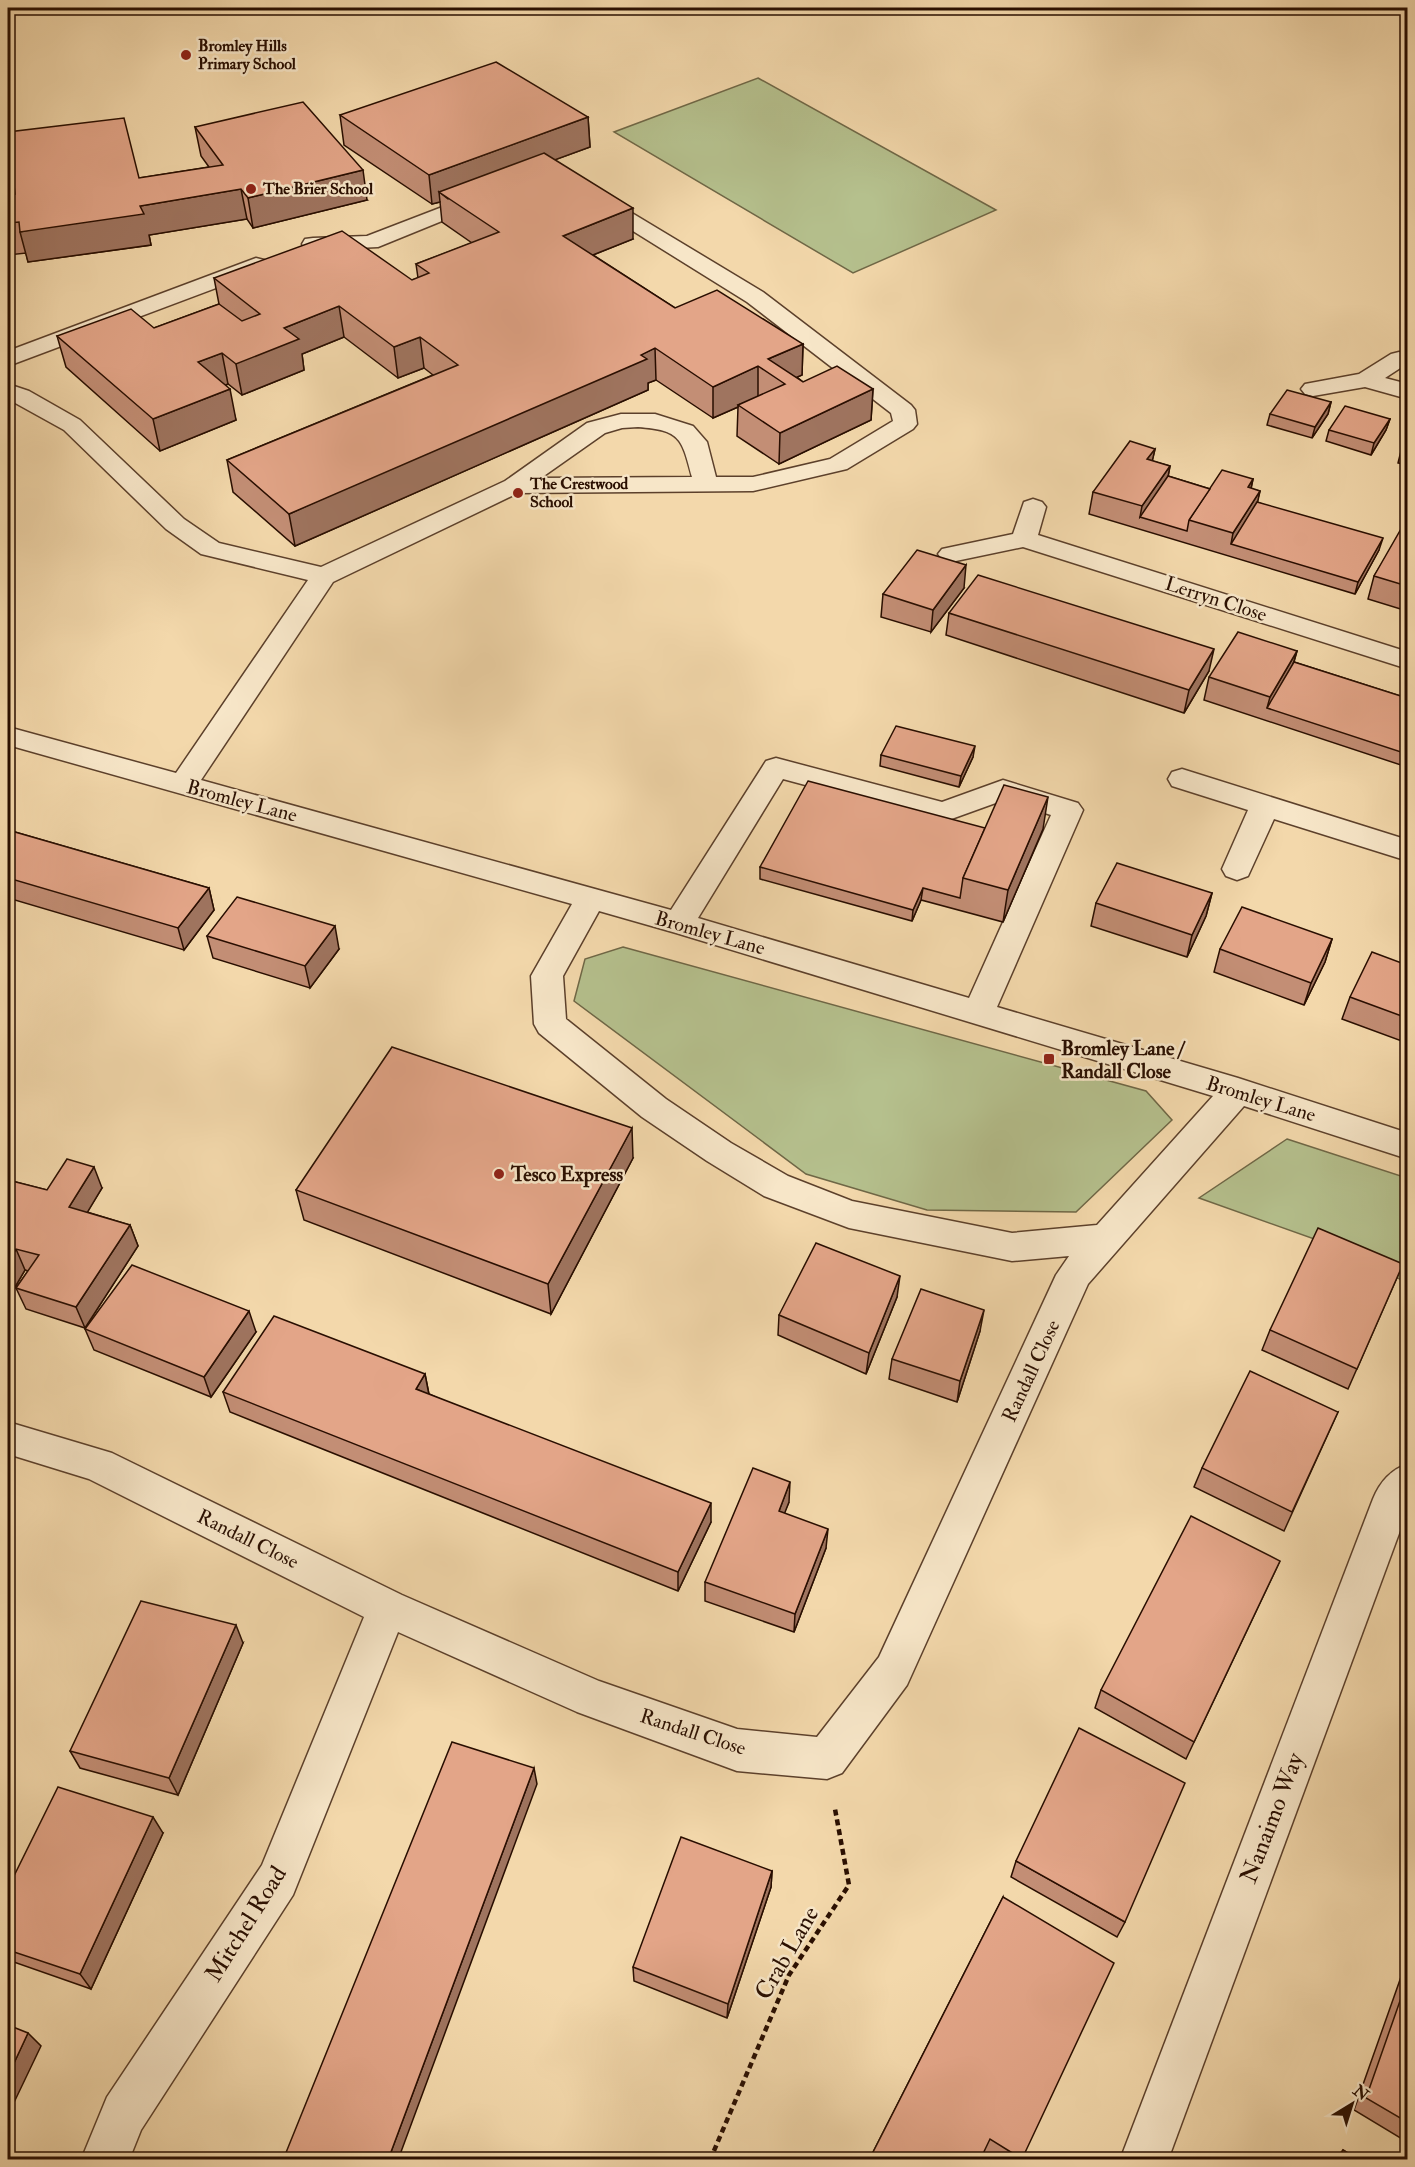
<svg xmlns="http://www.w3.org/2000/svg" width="1415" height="2167" font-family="'IM FELL Double Pica',serif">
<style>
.green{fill:#b5c08d;stroke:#6f6746;stroke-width:1.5}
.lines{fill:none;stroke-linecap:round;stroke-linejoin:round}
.minor-casing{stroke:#5c402b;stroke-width:3}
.path{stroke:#290e00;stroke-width:4.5;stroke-dasharray:6 4;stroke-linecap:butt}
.minor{fill:#f7e6c8;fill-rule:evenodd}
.wall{fill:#c38e75;stroke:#290e00;stroke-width:1.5}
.shaded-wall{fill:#9f745f;stroke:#290e00;stroke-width:1.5}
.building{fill:#e3a588;stroke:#290e00;stroke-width:1.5}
.poi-dot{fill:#8f2418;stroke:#f7e6c8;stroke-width:2}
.labels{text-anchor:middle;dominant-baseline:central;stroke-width:5;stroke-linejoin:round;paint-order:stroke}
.far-poi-label{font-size:16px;font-weight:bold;fill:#290e00;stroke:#f7e6c8;text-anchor:start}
.street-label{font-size:20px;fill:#290e00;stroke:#f7e6c8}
.poi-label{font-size:20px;font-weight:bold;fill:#290e00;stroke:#f7e6c8;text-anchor:start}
.near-street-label{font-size:24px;fill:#290e00;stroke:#f7e6c8}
</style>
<rect width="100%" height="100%" fill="#f3d8ab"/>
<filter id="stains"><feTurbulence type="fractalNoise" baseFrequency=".00333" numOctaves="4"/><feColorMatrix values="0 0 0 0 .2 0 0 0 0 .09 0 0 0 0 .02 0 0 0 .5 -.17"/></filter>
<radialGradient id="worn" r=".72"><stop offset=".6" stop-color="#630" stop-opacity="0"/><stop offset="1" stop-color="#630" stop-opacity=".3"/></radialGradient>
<!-- green -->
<g class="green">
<polygon points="758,78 996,210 853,273 614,132"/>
<polygon points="623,947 1146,1091 1172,1120 1076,1212 927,1210 806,1174 574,1001 585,959"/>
<polygon points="1287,1139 1407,1178 1407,1283 1348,1251 1199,1198"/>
</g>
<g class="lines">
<!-- minor casing -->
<g class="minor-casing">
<g id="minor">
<polygon points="484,191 491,193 494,197 491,201 378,247 313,250 305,249 302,244 305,239 313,238 367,236"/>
<path d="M595,193L602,195L763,292L911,405L915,410L917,424L913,429L847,469L753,491L518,493L333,582L201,780L671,910L766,761L776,758L942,802L1003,780L1078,803L1083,810L997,1007L1238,1078L1408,1133V1159L1244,1106L1088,1284L907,1685L842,1773L827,1779L737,1771L577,1712L398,1632L293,1895L141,2130L129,2160H81L107,2097L262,1865L364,1617L89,1479L8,1454V1422L112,1453L402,1595L599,1681L737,1729L817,1737L879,1657L1056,1275L1069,1256L1012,1261L849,1228L764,1196L707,1161L642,1117L539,1033L534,1024L531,976L572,904L8,745V727L176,773L308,580L201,554L166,529L64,430L8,399V384L29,391L80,420L184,519L219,543L321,567L505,481L587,423L621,414H655L693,426L707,442L716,477H753L830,459L893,421L891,413L747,302L588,203L585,199L588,195ZM638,427C681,430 682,439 692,477L541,478L605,433L622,428ZM783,779L943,822L1004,800L1051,815L969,998L698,918ZM599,911L676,933L1213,1096L1097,1225L1012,1233L852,1201L788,1176L731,1143L666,1099L566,1019L563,976Z"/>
<polygon points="256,258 264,260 267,265 264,270 8,366 8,351"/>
<polygon points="1399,352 1407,354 1408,363 1385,378 1408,384 1408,399 1365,387 1313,396 1305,394 1301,389 1305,384 1359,374 1391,354"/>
<polygon points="1033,499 1042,502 1046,507 1038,535 1408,652 1408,669 1023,547 951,562 942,559 938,554 942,549 1013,534 1024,502"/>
<polygon points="1182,769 1408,840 1408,861 1274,819 1248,876 1237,880 1226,876 1222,869 1248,810 1172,786 1168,779 1172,772"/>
<path d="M1408,1464V1509L1168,2160H1120L1373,1499C1380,1482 1390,1470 1408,1464Z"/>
</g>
</g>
<!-- path -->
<polyline class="path" points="710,2160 789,1975 849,1885 835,1809"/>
<!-- minor -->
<use href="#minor" class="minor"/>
</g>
<!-- wall -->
<g class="wall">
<polygon points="340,115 588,117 590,147 554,160 633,239 593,255 675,308 803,344 802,375 797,377 803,382 873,389 871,420 779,464 737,436 738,407 713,418 656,380 648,383 648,390 295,546 233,492 227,460 433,375 424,368 398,378 344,337 302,354 304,370 242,395 228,384 226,385 236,420 160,451 66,367 57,336 154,328 219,304 214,278 412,280 418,278 416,264 472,243 442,222 440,202 432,204 344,145"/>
<polygon points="195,127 367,200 253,228 247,219 149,235 151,245 28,262 26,253 8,255 8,195 139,178 209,167 201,156"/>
<polygon points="1331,402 1328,414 1312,438 1267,425 1270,414"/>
<polygon points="1390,419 1386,430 1371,455 1326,441 1329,430"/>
<polygon points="1407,441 1407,465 1398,463 1401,451"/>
<polygon points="1155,449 1152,461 1170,466 1168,476 1210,489 1253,479 1251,489 1260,491 1257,502 1379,550 1355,594 1089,514 1093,492"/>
<polygon points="1407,523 1407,611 1368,599 1374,576"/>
<polygon points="964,588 931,632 881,617 883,594"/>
<polygon points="949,613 1209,671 1184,713 946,635"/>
<polygon points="1297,651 1294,662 1407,698 1407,767 1204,700 1209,677"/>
<polygon points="881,755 973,757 959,787 880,766"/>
<polygon points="985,828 1043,829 1003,922 921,900 912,921 760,879 760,867"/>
<polygon points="8,830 209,888 214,910 184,950 8,898"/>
<polygon points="1212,893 1206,916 1187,957 1091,926 1096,903"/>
<polygon points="207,936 339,949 310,988 213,958"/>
<polygon points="1332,939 1325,962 1304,1005 1214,972 1220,949"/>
<polygon points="1407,965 1407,1043 1342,1019 1350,997"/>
<polygon points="633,1158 551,1314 304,1220 296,1190"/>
<polygon points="8,1180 47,1190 102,1188 87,1212 130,1225 138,1246 85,1328 26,1309 16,1288 28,1271 25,1270 8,1299"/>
<polygon points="1403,1264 1348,1389 1262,1350 1270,1330"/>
<polygon points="897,1297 866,1374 778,1335 779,1315"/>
<polygon points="85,1329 256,1332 211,1397 94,1350"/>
<polygon points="980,1331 957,1402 889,1379 892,1359"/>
<polygon points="425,1374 429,1394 711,1522 678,1591 230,1412 223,1392"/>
<polygon points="1338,1412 1284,1531 1194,1487 1202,1468"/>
<polygon points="789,1502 784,1513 826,1548 794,1632 705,1601 705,1582"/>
<polygon points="1280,1561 1186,1759 1095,1708 1101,1690"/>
<polygon points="243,1643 178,1795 80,1768 70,1751"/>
<polygon points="163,1833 91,1989 8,1960 8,1888"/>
<polygon points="1016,1861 1125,1922 1117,1937 1011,1877"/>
<polygon points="772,1871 771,1887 727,2018 634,1981 633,1967"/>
<polygon points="1003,1897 1022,2160 988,2160 983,2156 981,2160 869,2160"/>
<polygon points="1407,1970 1407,2142 1354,2110 1401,1977"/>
<polygon points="1343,2150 1359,2160 1334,2160"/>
</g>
<!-- shaded-wall -->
<g class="shaded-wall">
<polygon points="588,117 590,147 448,199 439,192 440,202 432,204 429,175"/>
<polygon points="363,170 367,200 253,228 248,198"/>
<polygon points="241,189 247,219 149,235 151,245 28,262 20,232 140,206"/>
<polygon points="633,208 633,239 565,266 563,236"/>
<polygon points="339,306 344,337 302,354 304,370 242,395 236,364 284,328"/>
<polygon points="420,337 424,368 398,378 394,347"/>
<polygon points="803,344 802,375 784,383 768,359"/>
<polygon points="655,348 656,380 648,383 648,390 295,546 289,514"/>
<polygon points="222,353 228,384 204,394 198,362"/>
<polygon points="758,366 758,398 738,405 738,407 713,418 713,387"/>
<polygon points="230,389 236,420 160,451 153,419"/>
<polygon points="873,389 871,420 779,464 780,433"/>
<polygon points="1331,402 1328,414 1312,438 1315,427"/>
<polygon points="1390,419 1386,430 1371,455 1374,443"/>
<polygon points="1155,449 1150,471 1147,459"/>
<polygon points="1170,466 1166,488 1140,517 1142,506"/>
<polygon points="1253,479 1248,501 1248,487"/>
<polygon points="1260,491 1255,514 1231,544 1233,533"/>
<polygon points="1383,538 1379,550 1355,594 1358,582"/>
<polygon points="966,565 964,588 931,632 933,610"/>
<polygon points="1214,649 1209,671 1184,713 1189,690"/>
<polygon points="1297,651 1290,674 1267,708 1270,697"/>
<polygon points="975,746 973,757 959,787 961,776"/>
<polygon points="1048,797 1043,829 1003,922 1008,890"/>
<polygon points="209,888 214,910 184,950 178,928"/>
<polygon points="923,888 921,900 912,921 913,910"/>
<polygon points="1212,893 1206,916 1187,957 1192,935"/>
<polygon points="335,926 339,949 310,988 305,966"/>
<polygon points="1332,939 1325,962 1304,1005 1311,983"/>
<polygon points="632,1128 633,1158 551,1314 548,1284"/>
<polygon points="94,1167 102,1188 78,1228 69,1207"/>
<polygon points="130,1225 138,1246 85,1328 76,1307"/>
<polygon points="16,1249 25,1270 8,1299 8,1262"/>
<polygon points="900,1276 897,1297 866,1374 869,1353"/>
<polygon points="984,1310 980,1331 957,1402 960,1381"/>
<polygon points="249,1311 256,1332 211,1397 204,1377"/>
<polygon points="425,1374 429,1395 416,1389"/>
<polygon points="790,1482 789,1502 778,1530 779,1511"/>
<polygon points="711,1503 711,1522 678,1591 678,1572"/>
<polygon points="828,1529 826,1548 794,1632 795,1614"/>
<polygon points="236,1625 243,1643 178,1795 169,1778"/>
<polygon points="534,1768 537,1784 398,2160 388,2160"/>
<polygon points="153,1817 163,1833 91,1989 80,1974"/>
<polygon points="772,1871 771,1887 727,2018 728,2004"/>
<polygon points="28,2033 41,2046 8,2115 8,2076"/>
</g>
<!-- building -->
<g class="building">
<polygon points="496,62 588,117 429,175 340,115"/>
<polygon points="303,102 363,170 248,198 241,189 140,206 144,214 20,232 19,222 8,223 8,195 15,194 8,132 124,118 139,178 223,165 195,127"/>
<polygon points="544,153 633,208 563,236 675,308 717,290 803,344 768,359 803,382 837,366 873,389 780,433 738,405 785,384 758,366 713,387 655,348 641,355 647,359 289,514 227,460 458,365 420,337 394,347 339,306 284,328 299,339 236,364 222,353 198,362 230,389 153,419 57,336 131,309 154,328 219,304 242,321 260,314 214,278 342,231 412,280 429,273 416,264 499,232 439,192"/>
<polygon points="1287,390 1331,402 1315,427 1270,414"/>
<polygon points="1345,406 1390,419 1374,443 1329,430"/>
<polygon points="1130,441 1155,449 1147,459 1170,466 1142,506 1093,492"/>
<polygon points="1407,441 1407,453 1401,451"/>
<polygon points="1222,470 1253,479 1248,487 1260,491 1233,533 1189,520"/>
<polygon points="1168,476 1210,489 1189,520 1187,531 1140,517"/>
<polygon points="1257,502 1383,538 1358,582 1231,544"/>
<polygon points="1405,522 1407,523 1407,586 1374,576"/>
<polygon points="917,550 966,565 933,610 883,594"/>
<polygon points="978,575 1214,649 1189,690 949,613"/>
<polygon points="1238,632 1297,651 1270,697 1209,677"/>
<polygon points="1294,662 1407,698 1407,754 1267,708"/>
<polygon points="896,726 975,746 961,776 881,755"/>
<polygon points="808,781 985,828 963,878 960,898 923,888 913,910 760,867"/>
<polygon points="1004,785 1048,797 1008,890 963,878"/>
<polygon points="8,830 209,888 178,928 8,878"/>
<polygon points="1117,863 1212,893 1192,935 1096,903"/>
<polygon points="237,897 335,926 305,966 207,936"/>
<polygon points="1242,907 1332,939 1311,983 1220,949"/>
<polygon points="1372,952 1407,965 1407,1018 1350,997"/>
<polygon points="392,1047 632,1128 548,1284 296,1190"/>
<polygon points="67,1159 94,1167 69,1207 130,1225 76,1307 16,1288 39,1255 16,1249 8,1262 8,1180 47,1190"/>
<polygon points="1318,1228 1403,1264 1357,1369 1270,1330"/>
<polygon points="816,1243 900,1276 869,1353 779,1315"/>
<polygon points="132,1265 249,1311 204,1377 85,1329"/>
<polygon points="921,1289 984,1310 960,1381 892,1359"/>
<polygon points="274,1316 425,1374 416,1389 711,1503 678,1572 223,1392"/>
<polygon points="1250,1371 1338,1412 1292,1512 1202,1468"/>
<polygon points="753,1468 790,1482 779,1511 828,1529 795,1614 705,1582"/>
<polygon points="1191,1516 1280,1561 1194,1742 1101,1690"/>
<polygon points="141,1601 236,1625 169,1778 70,1751"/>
<polygon points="1079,1728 1185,1783 1125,1922 1016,1861"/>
<polygon points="452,1742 534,1768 388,2160 283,2160"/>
<polygon points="58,1787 153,1817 80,1974 8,1950 8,1888"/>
<polygon points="681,1837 772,1871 728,2004 633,1967"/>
<polygon points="1003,1897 1114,1963 1022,2159 990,2139 980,2160 869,2160"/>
<polygon points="1407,1981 1407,2122 1366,2098"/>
<polygon points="8,2025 28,2033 8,2076"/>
<polygon points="1343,2150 1359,2160 1340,2160"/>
</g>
<!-- markers -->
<g class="poi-dot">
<circle cx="186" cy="55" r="6"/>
<circle cx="251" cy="189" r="6"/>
<circle cx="518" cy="493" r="6"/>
<rect x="1043" y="1053" width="12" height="12" rx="3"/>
<circle cx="499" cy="1174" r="6"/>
</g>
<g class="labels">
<!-- far-poi labels -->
<g class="far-poi-label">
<text x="198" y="46">Bromley Hills<tspan x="198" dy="18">Primary School</tspan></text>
<text x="263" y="189">The Brier School</text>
<text x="530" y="484">The Crestwood<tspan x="530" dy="18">School</tspan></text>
</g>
<!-- street labels -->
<g class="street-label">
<text transform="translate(1216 599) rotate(18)">Lerryn Close</text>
<text transform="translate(242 801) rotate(15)">Bromley Lane</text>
<text transform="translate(710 933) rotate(16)">Bromley Lane</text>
<text transform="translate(1261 1099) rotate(17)">Bromley Lane</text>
<text transform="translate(1031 1371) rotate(-65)">Randall Close</text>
<text transform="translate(248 1539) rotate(26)">Randall Close</text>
<text transform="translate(693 1732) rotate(18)">Randall Close</text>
</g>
<!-- poi labels -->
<g class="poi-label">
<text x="1061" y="1048">Bromley Lane /<tspan x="1061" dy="23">Randall Close</tspan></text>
<text x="511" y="1174">Tesco Express</text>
</g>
<!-- near-street labels -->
<g class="near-street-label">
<text transform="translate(1272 1818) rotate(-69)">Nanaimo Way</text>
<text transform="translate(246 1924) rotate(-58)">Mitchel Road</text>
<text transform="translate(787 1953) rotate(-60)">Crab Lane</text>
</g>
</g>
<!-- margin -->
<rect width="1415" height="2167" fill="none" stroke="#f3d8ab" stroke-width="30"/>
<rect x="9" y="9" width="1397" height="2149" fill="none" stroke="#290e00" stroke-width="3"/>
<rect x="15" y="15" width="1385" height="2137" fill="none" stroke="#290e00" stroke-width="1.5"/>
<!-- north arrow -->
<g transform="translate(1352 2104) rotate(38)" stroke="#f7e6c8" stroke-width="4.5" paint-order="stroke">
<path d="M0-4.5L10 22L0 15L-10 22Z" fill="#290e00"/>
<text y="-9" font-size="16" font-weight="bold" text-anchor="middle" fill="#290e00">N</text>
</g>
<rect width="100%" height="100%" filter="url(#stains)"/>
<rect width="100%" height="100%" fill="url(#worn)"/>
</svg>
